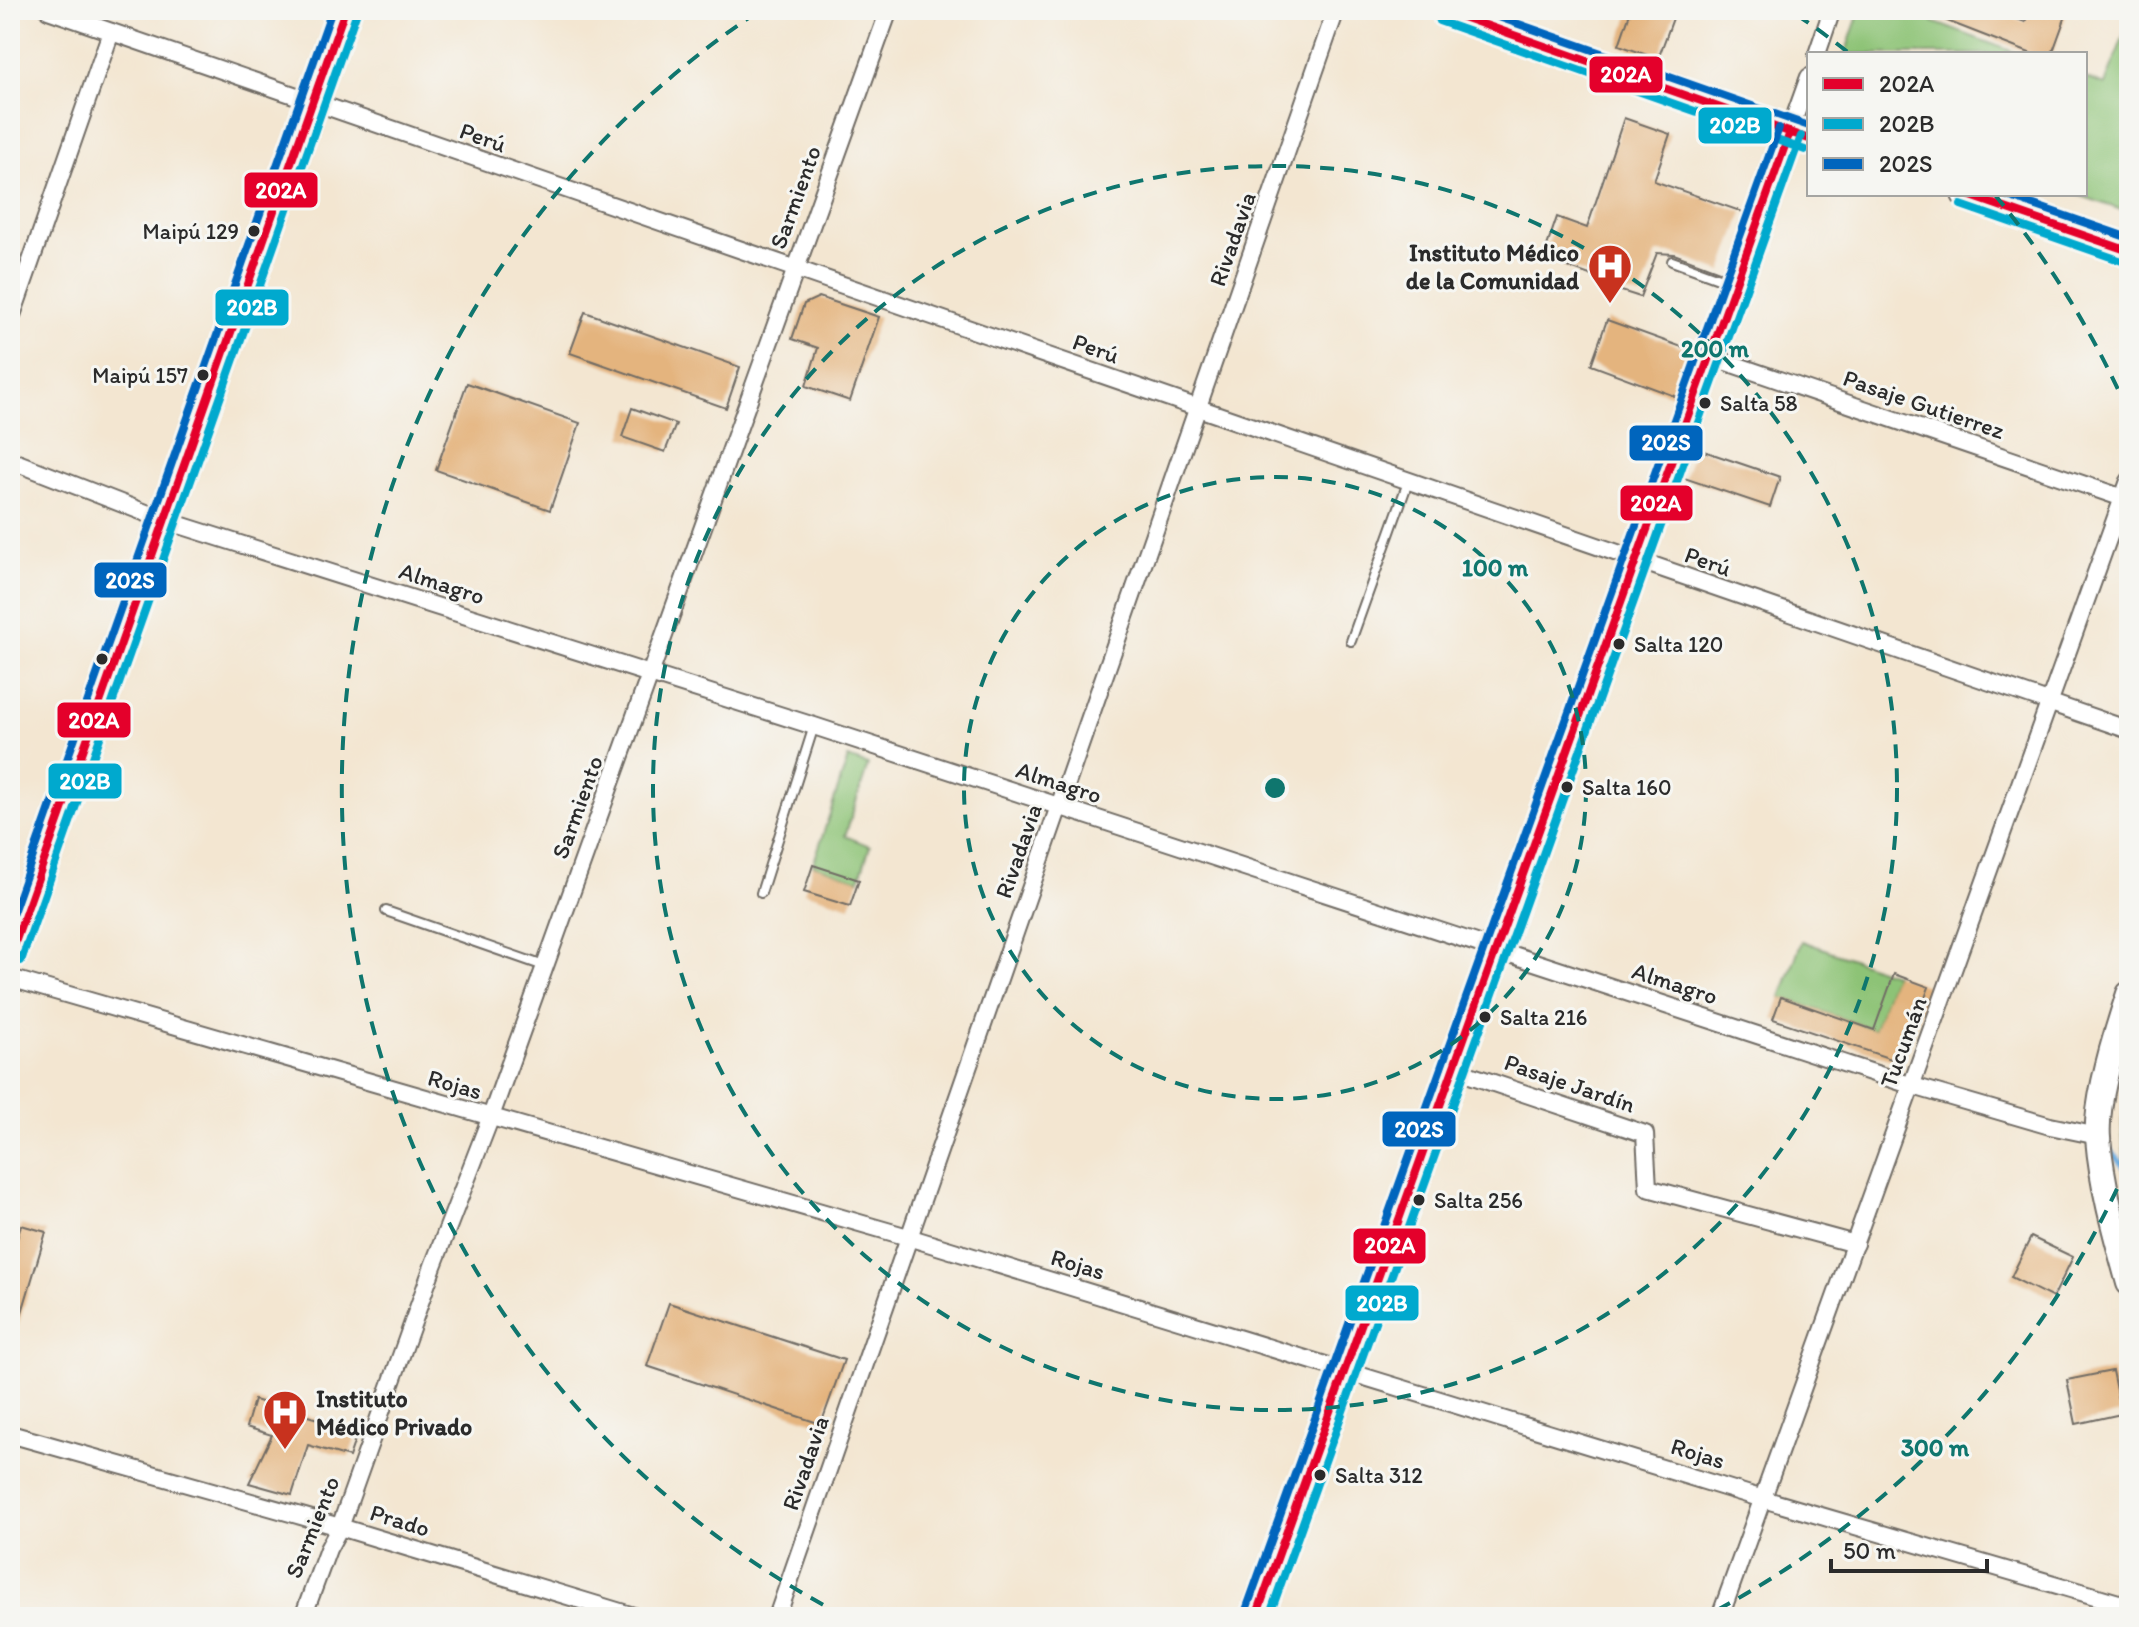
<svg xmlns="http://www.w3.org/2000/svg" width="2139" height="1627" font-family="Itim,sans-serif">
<style>
.green{fill:#8dc376;stroke:#5c7750;stroke-width:2}
.lines{fill:none;stroke-linecap:round;stroke-linejoin:round}
.stream{stroke:#6dafe2;stroke-width:6}
.building{fill:#e4b47e}
.lane-casing{stroke:#716c65;stroke-width:12}
.street-casing{stroke:#716c65;stroke-width:20}
.secondary-casing{stroke:#716c65;stroke-width:28}
.primary-casing{stroke:#716c65;stroke-width:30}
.lane{stroke:#fff;stroke-width:8}
.street{stroke:#fff;stroke-width:16}
.secondary{stroke:#fff;stroke-width:24}
.primary{stroke:#fff;stroke-width:26}
.bus-1-casing{stroke:#f6f6f2;stroke-width:14}
.bus-2-casing{stroke:#f6f6f2;stroke-width:14}
.bus-3-casing{stroke:#f6f6f2;stroke-width:14}
.bus-1{stroke:#e4002b;stroke-width:8}
.bus-2{stroke:#00a9ce;stroke-width:8}
.bus-3{stroke:#0065bd;stroke-width:8}
.ring{fill:none;stroke:#0f766e;stroke-width:4;stroke-dasharray:14 10}
.bus-dot{fill:#2b2b2b;stroke:#f6f6f2;stroke-width:3}
.labels{text-anchor:middle;dominant-baseline:central;stroke-width:6;stroke-linejoin:round;paint-order:stroke}
.bus-label{font-size:22px;fill:#2b2b2b;stroke:#f6f6f2;text-anchor:start}
.street-label{font-size:24px;fill:#2b2b2b;stroke:#f6f6f2}
.poi-label{font-size:24px;font-weight:bold;fill:#2b2b2b;stroke:#f6f6f2;text-anchor:end}
.centre{fill:#0f766e;stroke:#f6f6f2;stroke-width:4}
.ring-label{font-size:24px;text-anchor:middle;font-weight:bold;fill:#0f766e;stroke:#f6f6f2;stroke-width:6;stroke-linejoin:round;paint-order:stroke}
.line-badge{stroke:#f6f6f2;stroke-width:3}
.badge-label{font-size:22px;text-anchor:middle;font-weight:bold;fill:#fff}
</style>
<rect width="100%" height="100%" fill="#f6f6f2"/>
<filter id="ink" filterUnits="userSpaceOnUse"><feTurbulence type="fractalNoise" baseFrequency=".0125" numOctaves="2"/><feDisplacementMap in="SourceGraphic" scale="16" xChannelSelector="R" yChannelSelector="G"/><feConvolveMatrix kernelMatrix="1 2 1 2 8 2 1 2 1" color-interpolation-filters="sRGB"/></filter>
<filter id="wash" filterUnits="userSpaceOnUse"><feTurbulence type="fractalNoise" baseFrequency=".006" numOctaves="4" result="noise"/><feDisplacementMap in="SourceGraphic" scale="32" xChannelSelector="R" yChannelSelector="G"/><feGaussianBlur stdDeviation="1.8" result="paint"/><feColorMatrix in="noise" values="0 0 0 0 0 0 0 0 0 0 0 0 0 0 0 0 0 1.4 0 .05"/><feComposite in="paint" operator="in"/></filter>
<g filter="url(#wash)">
<rect width="100%" height="100%" fill="#f3e6d1"/>
<!-- green -->
<g class="green">
<polygon points="1860,10 1937,10 1933,22 2019,54 1845,54"/>
<polygon points="2129,21 2129,208 2127,212 2076,194 2085,194 2085,78 2105,85"/>
<polygon points="848,758 868,765 845,836 870,846 859,880 813,865"/>
<polygon points="1802,941 1894,974 1874,1030 1781,997"/>
<polygon points="2129,1061 2129,1216 2122,1125"/>
</g>
<g class="lines">
<!-- stream -->
<polyline class="stream" points="2108,1148 2129,1172"/>
</g>
<g id="blocks">
<!-- building -->
<g class="building">
<polygon points="1631,10 1676,10 1658,59 1619,45"/>
<polygon points="1919,10 1993,10 2025,22 2030,10 2068,10 2052,54 2032,54"/>
<polygon points="1624,118 1670,134 1654,181 1743,212 1722,272 1674,254 1657,253 1640,297 1618,290 1620,286 1543,258 1557,217 1587,228"/>
<polygon points="819,297 879,317 850,401 806,386 818,348 792,339 804,304"/>
<polygon points="585,312 740,367 726,408 570,353"/>
<polygon points="1607,320 1693,351 1677,397 1591,365"/>
<polygon points="467,383 580,423 550,510 436,470"/>
<polygon points="632,408 676,424 665,452 622,437"/>
<polygon points="1695,448 1780,477 1770,507 1684,478"/>
<polygon points="813,865 859,880 850,906 804,892"/>
<polygon points="1894,974 1929,987 1905,1052 1891,1059 1773,1019 1781,997 1874,1030"/>
<polygon points="21,1225 46,1232 14,1339 10,1338 10,1264"/>
<polygon points="2031,1237 2073,1257 2053,1298 2011,1277"/>
<polygon points="669,1303 844,1360 821,1424 647,1366"/>
<polygon points="2112,1371 2121,1414 2076,1424 2067,1380"/>
<polygon points="254,1400 358,1431 349,1457 308,1445 292,1495 249,1483 272,1435 246,1427"/>
</g>
</g>
</g>
<g filter="url(#ink)">
<use href="#blocks" fill-opacity="0" stroke="#716c65" stroke-width="2"/>
<g class="lines">
<!-- lane casing -->
<g class="lane-casing">
<g id="lane">
<polyline points="1672,261 1735,284"/>
<polyline points="1351,641 1408,482"/>
<polyline points="761,893 814,726"/>
<polyline points="386,911 544,966"/>
</g>
</g>
<!-- street casing -->
<g class="street-casing">
<g id="street">
<polyline points="48,10 2129,730"/>
<polyline points="1817,54 1832,10"/>
<polyline points="10,321 111,32"/>
<polyline points="1709,356 2123,498"/>
<polyline points="10,460 164,520 814,726 1913,1086 2050,1126 2098,1136"/>
<polyline points="10,957 345,10"/>
<polyline points="10,978 908,1237 1763,1499 2129,1606"/>
<polyline points="1452,1069 1645,1134 1648,1188 1855,1244"/>
<polyline points="10,1434 340,1527 637,1617"/>
<polyline points="303,1617 328,1549 340,1527 433,1266 490,1119 889,10"/>
<polyline points="777,1617 1336,10"/>
<polyline points="1256,1617 1809,77"/>
<polyline points="1720,1617 2129,481"/>
</g>
</g>
<!-- secondary casing -->
<g class="secondary-casing">
<path id="secondary" d="M2129,994C2117,1030 2095,1101 2098,1138C2102,1187 2116,1236 2129,1283"/>
</g>
<!-- primary casing -->
<g class="primary-casing">
<g id="primary">
<polyline points="1443,10 1809,139"/>
<polyline points="1965,194 2129,251"/>
</g>
</g>
<!-- lane -->
<use href="#lane" class="lane"/>
<!-- street -->
<use href="#street" class="street"/>
<!-- secondary -->
<use href="#secondary" class="secondary"/>
<!-- primary -->
<use href="#primary" class="primary"/>
<!-- bus-1 casing -->
<g class="bus-1-casing">
<g id="bus-1">
<polyline points="1443,10 1809,139"/>
<polyline points="1965,194 2129,251"/>
<polyline points="10,957 345,10"/>
<polyline points="1256,1617 1790,132"/>
</g>
</g>
<!-- bus-2 casing -->
<g class="bus-2-casing">
<g id="bus-2">
<polyline points="1439,21 1805,150"/>
<polyline points="1961,205 2125,262"/>
<polyline points="21,961 356,14"/>
<polyline points="1269,1617 1801,136"/>
</g>
</g>
<!-- bus-3 casing -->
<g class="bus-3-casing">
<g id="bus-3">
<polyline points="1479,10 1809,126"/>
<polyline points="2002,194 2129,238"/>
<polyline points="10,921 332,10"/>
<polyline points="1245,1613 1779,128"/>
</g>
</g>
<!-- bus-1 -->
<use href="#bus-1" class="bus-1"/>
<!-- bus-2 -->
<use href="#bus-2" class="bus-2"/>
<!-- bus-3 -->
<use href="#bus-3" class="bus-3"/>
</g>
</g>
<!-- distance rings -->
<g class="ring">
<circle cx="1275" cy="788" r="311"/>
<circle cx="1275" cy="788" r="622"/>
<path d="M2127 1167A933 933 0 0 1 1706 1616M844 1616A933 933 0 0 1 753 15M1797 15A933 933 0 0 1 1849 53M1995 195A933 933 0 0 1 2127 409"/>
</g>
<!-- icons -->
<defs>
<g id="hospital-pin" transform="scale(2.3)"><path d="M0 17L-7.5 6A9.5 9.5 0 1 1 7.5 6Z" fill="#c8321e" stroke="#f6f6f2"/><path d="M-5-5h3v3.5h4V-5h3V5h-3V1.5h-4V5h-3Z" fill="#fff"/></g>
</defs>
<g fill-rule="evenodd">
<use href="#hospital-pin" x="1610" y="266"/>
<use href="#hospital-pin" x="285" y="1412"/>
</g>
<!-- markers -->
<g class="bus-dot">
<circle cx="254" cy="231" r="7"/>
<circle cx="203" cy="375" r="7"/>
<circle cx="1705" cy="403" r="7"/>
<circle cx="1619" cy="644" r="7"/>
<circle cx="102" cy="659" r="7"/>
<circle cx="1567" cy="787" r="7"/>
<circle cx="1485" cy="1017" r="7"/>
<circle cx="1419" cy="1200" r="7"/>
<circle cx="1320" cy="1475" r="7"/>
</g>
<g class="labels">
<!-- bus labels -->
<g class="bus-label">
<text x="239" y="231" text-anchor="end">Maipú 129</text>
<text x="188" y="375" text-anchor="end">Maipú 157</text>
<text x="1720" y="403">Salta 58</text>
<text x="1634" y="644">Salta 120</text>
<text x="1582" y="787">Salta 160</text>
<text x="1500" y="1017">Salta 216</text>
<text x="1434" y="1200">Salta 256</text>
<text x="1335" y="1475">Salta 312</text>
</g>
<!-- street labels -->
<g class="street-label">
<text transform="translate(483 137) rotate(19)">Perú</text>
<text transform="translate(795 197) rotate(-70)">Sarmiento</text>
<text transform="translate(1232 239) rotate(-71)">Rivadavia</text>
<text transform="translate(1096 348) rotate(19)">Perú</text>
<text transform="translate(1924 404) rotate(19)">Pasaje Gutierrez</text>
<text transform="translate(1708 561) rotate(19)">Perú</text>
<text transform="translate(442 583) rotate(18)">Almagro</text>
<text transform="translate(1059 782) rotate(18)">Almagro</text>
<text transform="translate(577 807) rotate(-70)">Sarmiento</text>
<text transform="translate(1018 851) rotate(-71)">Rivadavia</text>
<text transform="translate(1675 983) rotate(18)">Almagro</text>
<text transform="translate(1903 1042) rotate(-70)">Tucumán</text>
<text transform="translate(1570 1083) rotate(19)">Pasaje Jardín</text>
<text transform="translate(455 1084) rotate(16)">Rojas</text>
<text transform="translate(1078 1264) rotate(17)">Rojas</text>
<text transform="translate(1698 1453) rotate(17)">Rojas</text>
<text transform="translate(805 1463) rotate(-71)">Rivadavia</text>
<text transform="translate(400 1520) rotate(17)">Prado</text>
<text transform="translate(312 1527) rotate(-68)">Sarmiento</text>
</g>
<!-- poi labels -->
<g class="poi-label">
<text x="1579" y="252">Instituto Médico<tspan x="1579" dy="28">de la Comunidad</tspan></text>
<text x="316" y="1398" text-anchor="start">Instituto<tspan x="316" dy="28">Médico Privado</tspan></text>
</g>
</g>
<circle cx="1275" cy="788" r="12" class="centre"/>
<g class="ring-label">
<text x="1715" y="357">200 m</text>
<text x="1495" y="576">100 m</text>
<text x="1935" y="1456">300 m</text>
</g>
<g class="line-badge">
<rect x="1588" y="55" width="76" height="39" rx="8" fill="#e4002b"/>
<rect x="1697" y="106" width="76" height="39" rx="8" fill="#00a9ce"/>
<rect x="243" y="171" width="76" height="38" rx="8" fill="#e4002b"/>
<rect x="214" y="288" width="76" height="39" rx="8" fill="#00a9ce"/>
<rect x="1628" y="424" width="76" height="38" rx="8" fill="#0065bd"/>
<rect x="1619" y="484" width="75" height="38" rx="8" fill="#e4002b"/>
<rect x="93" y="561" width="75" height="38" rx="8" fill="#0065bd"/>
<rect x="56" y="701" width="76" height="38" rx="8" fill="#e4002b"/>
<rect x="47" y="762" width="76" height="38" rx="8" fill="#00a9ce"/>
<rect x="1381" y="1110" width="76" height="38" rx="8" fill="#0065bd"/>
<rect x="1352" y="1227" width="75" height="38" rx="8" fill="#e4002b"/>
<rect x="1344" y="1284" width="76" height="38" rx="8" fill="#00a9ce"/>
</g>
<g class="badge-label">
<text x="1626" y="82">202A</text>
<text x="1735" y="133">202B</text>
<text x="281" y="198">202A</text>
<text x="252" y="315">202B</text>
<text x="1666" y="450">202S</text>
<text x="1656" y="511">202A</text>
<text x="130" y="588">202S</text>
<text x="94" y="728">202A</text>
<text x="85" y="789">202B</text>
<text x="1419" y="1137">202S</text>
<text x="1390" y="1253">202A</text>
<text x="1382" y="1311">202B</text>
</g>
<!-- margin -->
<rect width="2139" height="1627" fill="none" stroke="#f6f6f2" stroke-width="40"/>
<!-- legend -->
<rect x="1807" y="52" width="280" height="144" fill="#f6f6f2" stroke="#a5a5a2" stroke-width="2"/>
<rect x="1823" y="78" width="40" height="12" fill="#e4002b" stroke="#a5a5a2" stroke-width="2"/>
<text x="1879" y="92" font-size="24" fill="#2b2b2b">202A</text>
<rect x="1823" y="118" width="40" height="12" fill="#00a9ce" stroke="#a5a5a2" stroke-width="2"/>
<text x="1879" y="132" font-size="24" fill="#2b2b2b">202B</text>
<rect x="1823" y="158" width="40" height="12" fill="#0065bd" stroke="#a5a5a2" stroke-width="2"/>
<text x="1879" y="172" font-size="24" fill="#2b2b2b">202S</text>
<!-- scale -->
<path d="M1831 1559v12h156v-12" fill="none" stroke="#2b2b2b" stroke-width="4"/>
<text x="1843" y="1559" font-size="24" fill="#2b2b2b" stroke="#f6f6f2" stroke-width="6" paint-order="stroke">50 m</text>
</svg>
